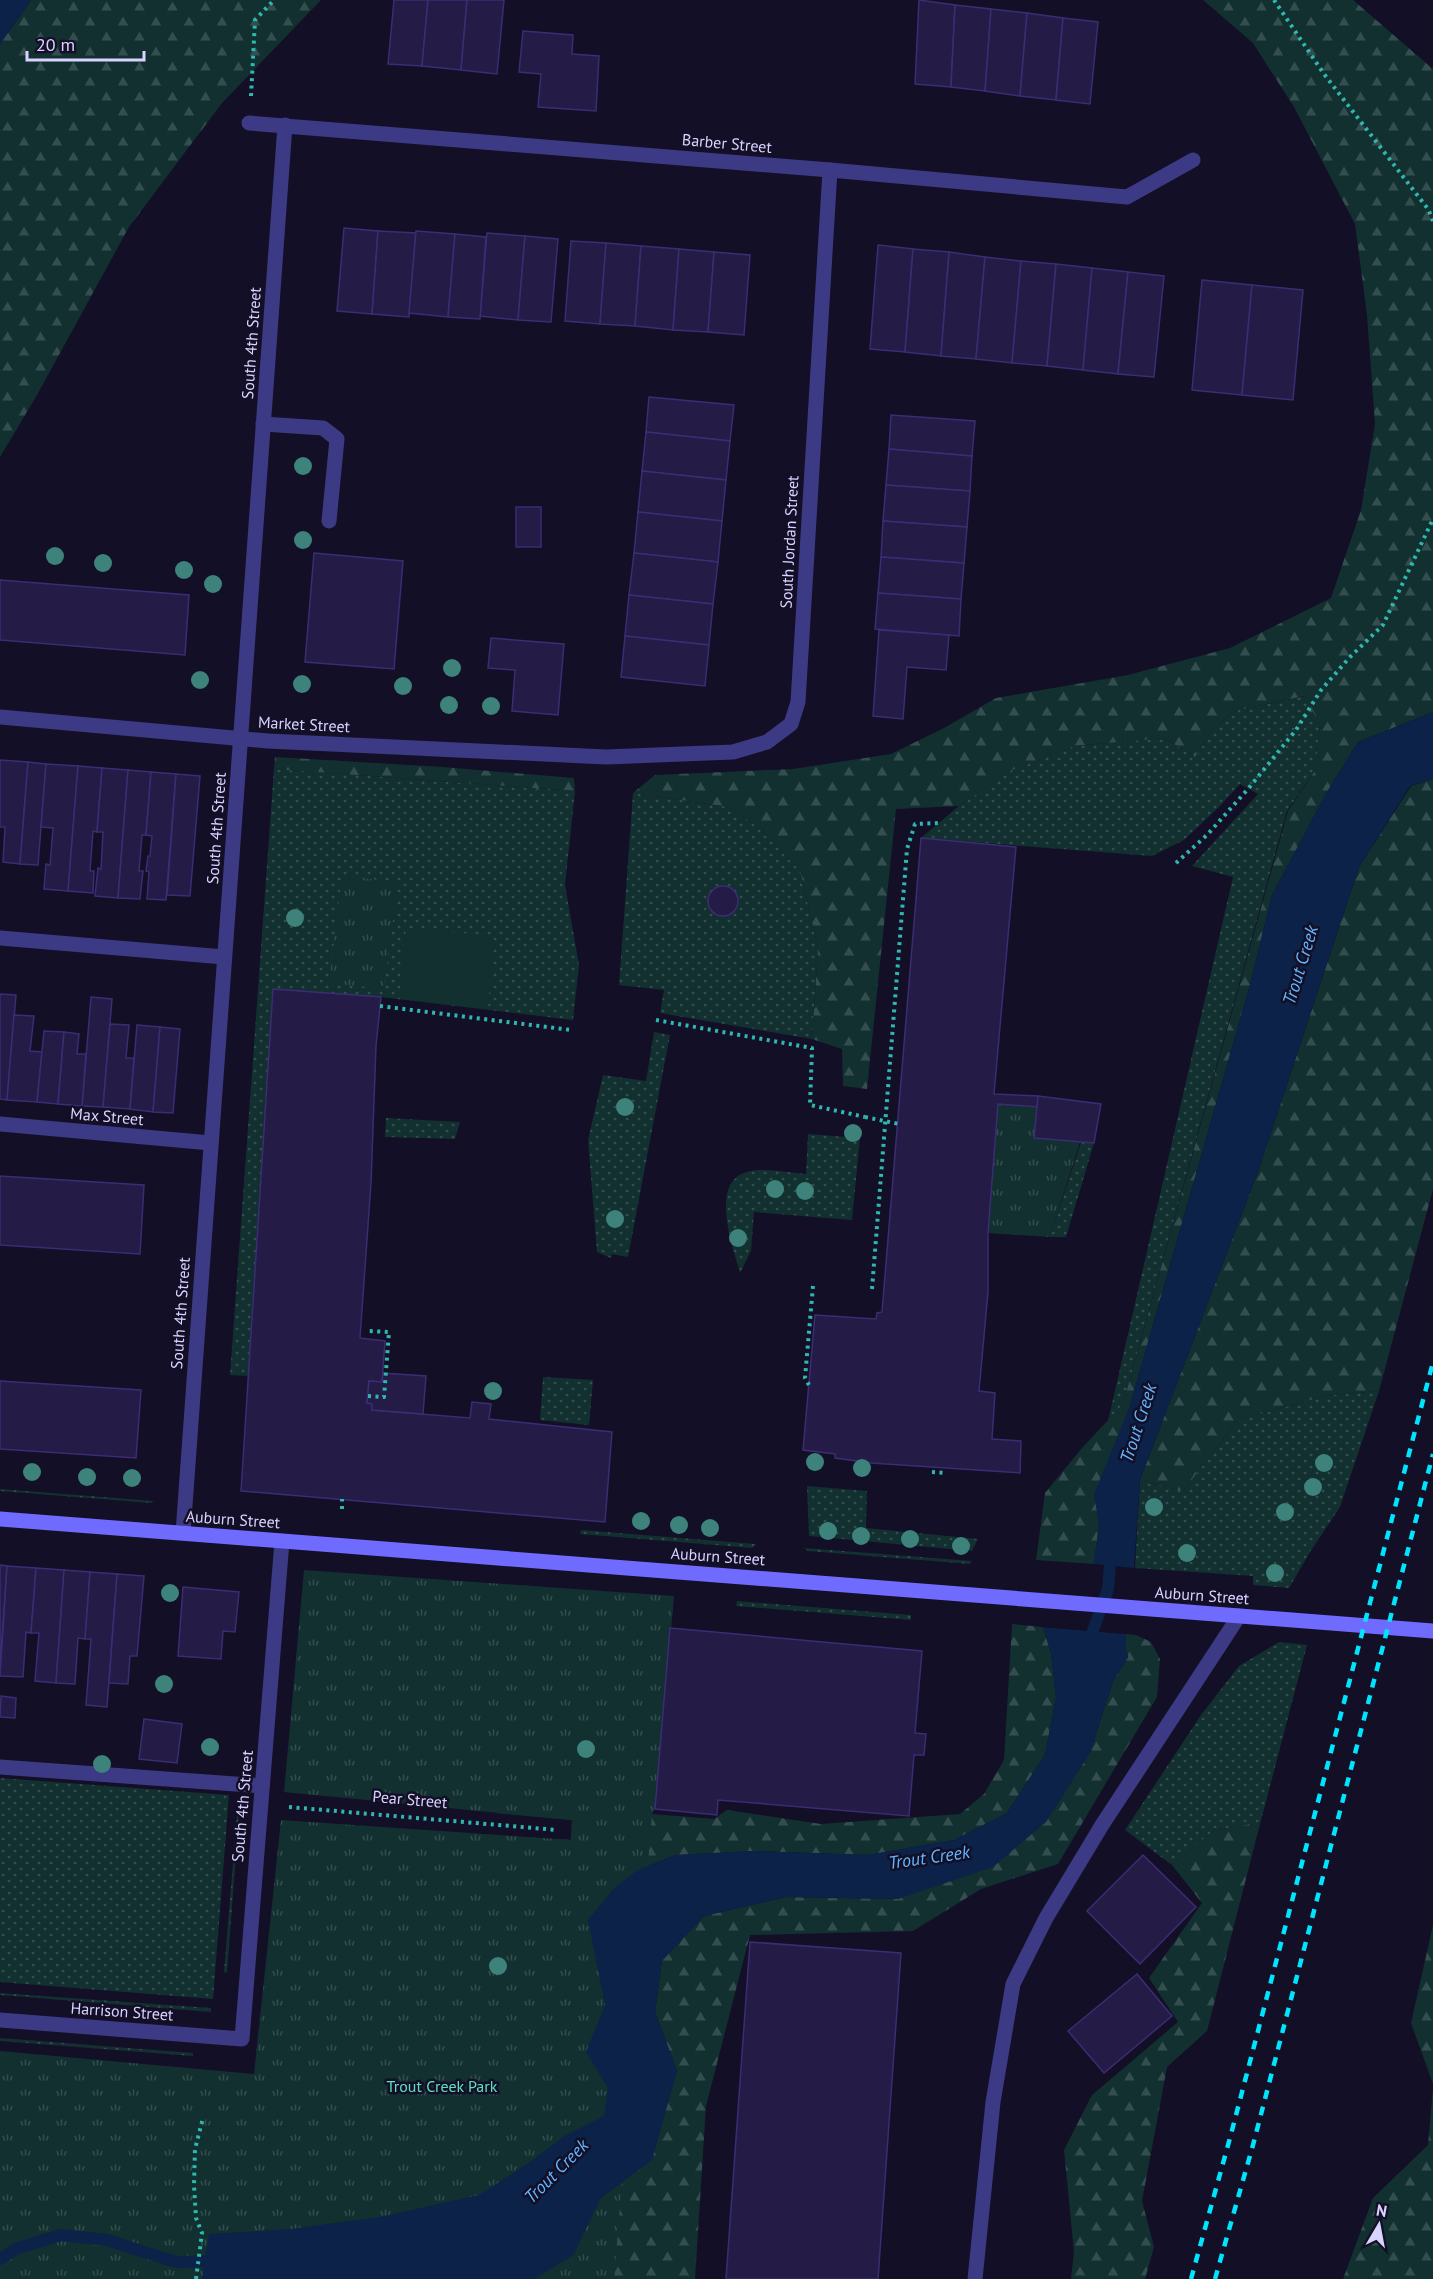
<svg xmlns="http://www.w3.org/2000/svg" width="1433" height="2279" font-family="'PT Sans',sans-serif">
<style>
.grass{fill:url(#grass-dots)}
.forest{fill:url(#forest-firs)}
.park{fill:url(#park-tufts)}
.garden{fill:#12302f}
.water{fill:#0c2248}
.pier{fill:#130f26}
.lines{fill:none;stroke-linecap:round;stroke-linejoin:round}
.stream{stroke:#0c2248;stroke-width:12}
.building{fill:#241b47;stroke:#3b2d73;stroke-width:1.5}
.path{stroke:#2fb8b0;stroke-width:4;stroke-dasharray:3 4.5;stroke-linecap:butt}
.lane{stroke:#3d3a85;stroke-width:15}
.street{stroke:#3d3a85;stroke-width:15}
.secondary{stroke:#6f6bff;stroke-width:15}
.rail{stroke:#00e5ff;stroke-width:4.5;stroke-dasharray:9 8;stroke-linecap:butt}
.path-bridge{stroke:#2fb8b0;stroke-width:4;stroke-dasharray:3 4.5;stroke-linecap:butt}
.tree{fill:#3d827b}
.labels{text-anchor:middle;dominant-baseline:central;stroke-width:5;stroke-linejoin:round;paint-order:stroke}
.street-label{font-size:16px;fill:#d9d4ff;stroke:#130f26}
.park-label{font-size:16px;fill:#5fe0c0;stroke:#130f26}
.water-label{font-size:18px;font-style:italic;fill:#62b6ff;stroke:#130f26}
</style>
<defs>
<pattern id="grass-dots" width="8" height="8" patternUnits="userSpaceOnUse" patternTransform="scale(1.5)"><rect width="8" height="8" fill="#12302f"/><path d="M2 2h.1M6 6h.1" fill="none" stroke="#344d4e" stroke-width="1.8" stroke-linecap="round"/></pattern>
<pattern id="forest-firs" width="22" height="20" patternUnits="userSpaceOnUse" patternTransform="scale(1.5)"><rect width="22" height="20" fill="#12302f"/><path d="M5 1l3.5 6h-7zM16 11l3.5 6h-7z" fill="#344d4e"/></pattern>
<pattern id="park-tufts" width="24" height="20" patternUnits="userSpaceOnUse" patternTransform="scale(1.5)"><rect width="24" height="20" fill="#12302f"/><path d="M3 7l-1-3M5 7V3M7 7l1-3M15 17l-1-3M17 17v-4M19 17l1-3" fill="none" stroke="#344d4e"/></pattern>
</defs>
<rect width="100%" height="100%" fill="#130f26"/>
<!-- grass -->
<g class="grass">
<polygon points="1305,696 1320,724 1316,769 1287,811 1123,1404 1108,1421 1233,877 1192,866 1258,794 1240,784 1219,807 1184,840 1152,856 921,838 959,806 1011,770 1074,746 1164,738 1195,757 1213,729 1235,711"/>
<polygon points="274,769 575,791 565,885 579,965 573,1020 381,997 273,989 248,1376 230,1375"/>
<polygon points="633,793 729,807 758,827 800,870 818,948 812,1039 660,1013 664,990 619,985"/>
<polygon points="654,1032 670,1035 628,1257 612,1254 611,1258 597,1252 588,1140 603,1075 646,1081"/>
<polygon points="386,1118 460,1122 455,1139 385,1137"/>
<path d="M808,1134L860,1138L852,1220L754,1212L751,1251L740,1273C733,1247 707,1178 751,1171C766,1168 790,1173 806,1174Z"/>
<polygon points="1081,1142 1094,1143 1066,1237 1050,1237"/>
<polygon points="543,1377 593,1380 589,1425 540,1420"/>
<polygon points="1379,1391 1340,1507 1310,1552 1289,1588 1253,1585 1253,1576 1135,1568 1140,1480 1183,1491 1238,1420 1325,1396"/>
<polygon points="807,1486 867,1491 866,1528 978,1539 972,1551 809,1536"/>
<polygon points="0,1489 154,1501 151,1503 0,1491"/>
<polygon points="581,1530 756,1544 752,1548 580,1534"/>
<polygon points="804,1548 972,1561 970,1564 808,1551"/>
<polygon points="737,1601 911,1615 911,1620 736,1606"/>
<polygon points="1279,1642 1307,1645 1259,1828 1250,1824 1213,1831 1172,1865 1125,1830 1201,1715 1239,1666"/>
<polygon points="0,1778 229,1795 213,1999 0,1982"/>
<polygon points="240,1801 227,1973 224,1972 238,1802"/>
<polygon points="0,1993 211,2008 211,2012 0,1995"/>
<polygon points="0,2038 193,2053 193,2056 0,2041"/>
</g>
<!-- forest -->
<g class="forest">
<polygon points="31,0 321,0 222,103 129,227 37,395 0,457 0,44"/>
<polygon points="1203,0 1353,0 1433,69 1433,712 1358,742 1327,792 1272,895 1251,981 1129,1409 1095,1494 1099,1525 1094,1564 1036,1560 1045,1493 1082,1448 1123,1404 1288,811 1316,769 1320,724 1304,696 1235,711 1213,729 1195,757 1164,738 1074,746 1012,770 959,806 896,809 867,1089 843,1086 842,1049 812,1039 818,948 800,870 758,827 729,807 633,793 655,775 793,769 891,754 944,728 996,698 1128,675 1230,648 1331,598 1361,510 1375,424 1367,315 1355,224 1294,107 1253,43"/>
<polygon points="275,757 443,767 574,778 575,791 274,769"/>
<polygon points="1433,779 1433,1189 1379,1391 1325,1396 1238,1420 1183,1491 1140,1480 1259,1169 1359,867 1411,786"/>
<polygon points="1012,1624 1043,1627 1051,1653 1056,1697 1045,1755 1007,1813 954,1840 868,1855 754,1851 676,1855 638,1870 486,1835 571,1840 572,1820 494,1813 640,1813 714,1819 727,1810 821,1824 960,1814 984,1794 1004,1760"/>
<polygon points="1126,1634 1136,1635 1151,1642 1160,1659 1157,1697 1058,1864 981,1889 913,1931 750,1935 706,2106 695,2279 534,2279 677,2071 655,2012 662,1960 704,1916 786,1897 898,1899 1090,1753 1113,1681 1128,1657 1126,1649"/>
<polygon points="1250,1824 1259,1828 1207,2031 1167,2067 1142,2201 1154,2247 1145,2279 1071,2279 1074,2252 1064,2150 1092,2095 1178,2022 1149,1978 1202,1903 1172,1865 1213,1831"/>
<polygon points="1433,1925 1433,2084 1411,2023"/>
<polygon points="1433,2088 1433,2279 1343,2279 1373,2198 1428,2145"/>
</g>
<!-- park -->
<g class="park">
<polygon points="342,876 398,882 384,989 329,983"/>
<polygon points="998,1104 1038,1107 1034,1138 1080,1142 1050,1237 988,1233"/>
<polygon points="304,1570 674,1596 655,1809 652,1814 614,2279 0,2279 0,2051 254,2074 281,1820 571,1840 572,1820 284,1792"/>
</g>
<!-- garden -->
<polygon class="garden" points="406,928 494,936 488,1009 400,999 400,976"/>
<!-- water -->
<g class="water">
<polygon points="0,0 31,0 0,44"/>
<polygon points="1433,712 1433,779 1410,786 1359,867 1259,1169 1140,1480 1134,1568 1094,1564 1099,1525 1094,1494 1129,1409 1251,981 1272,895 1327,792 1358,742"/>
<polygon points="1043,1627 1126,1634 1126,1649 1128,1657 1113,1681 1090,1753 1046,1822 993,1867 898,1899 786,1897 704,1916 662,1961 655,2012 677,2071 652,2160 601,2198 573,2255 534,2279 202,2279 209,2234 291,2229 380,2217 479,2195 527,2164 566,2135 604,2116 608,2088 586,2052 605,2005 588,1920 614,1888 638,1870 676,1855 754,1851 868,1855 954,1840 1007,1813 1045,1755 1056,1697 1051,1653"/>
</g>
<!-- pier -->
<polygon class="pier" points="1043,1624 1127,1631 1129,1634 1040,1627"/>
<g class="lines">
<!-- stream -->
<g class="stream">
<polyline points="1087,1647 1108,1589 1111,1551"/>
<polyline points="0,2259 18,2248 61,2235 107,2240 176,2262 221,2261"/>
</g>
</g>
<!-- building -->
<g class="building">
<polygon points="394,0 428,0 422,66 388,64"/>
<polygon points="428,0 467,0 461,70 422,66"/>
<polygon points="467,0 504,0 497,74 461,70"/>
<polygon points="919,0 955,5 951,87 915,84"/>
<polygon points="955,5 991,9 985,91 951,87"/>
<polygon points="991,9 1027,13 1020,96 985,91"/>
<polygon points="1027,13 1063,18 1056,100 1020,96"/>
<polygon points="1063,18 1098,22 1090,104 1056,100"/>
<polygon points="523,31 573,35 572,54 599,56 596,111 538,107 541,74 519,72"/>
<polygon points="344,228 378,231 372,314 337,311"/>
<polygon points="378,231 416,233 409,317 372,314"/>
<polygon points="416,231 455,234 448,317 409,313"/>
<polygon points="487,233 525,236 518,320 480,316"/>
<polygon points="455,234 486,237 480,319 448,317"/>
<polygon points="525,236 558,239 551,322 518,320"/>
<polygon points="571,241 606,243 600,324 565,321"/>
<polygon points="606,243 641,246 635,326 600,324"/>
<polygon points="878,245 913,249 905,352 870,349"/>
<polygon points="641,246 679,249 673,330 635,326"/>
<polygon points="679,249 714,252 708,332 673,330"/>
<polygon points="913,249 949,252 941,356 905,352"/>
<polygon points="714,252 750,255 744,335 708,332"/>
<polygon points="949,252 985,257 976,359 941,356"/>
<polygon points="985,257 1021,261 1012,363 976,359"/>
<polygon points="1021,261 1056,264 1047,366 1012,363"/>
<polygon points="1056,264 1092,268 1083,370 1047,366"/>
<polygon points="1092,268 1128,272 1118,374 1083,370"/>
<polygon points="1128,272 1164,276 1154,377 1118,374"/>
<polygon points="1202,280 1252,285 1242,395 1192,390"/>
<polygon points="1252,285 1303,290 1293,400 1242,395"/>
<polygon points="649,397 734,405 730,441 646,432"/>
<polygon points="891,415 975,421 972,456 889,449"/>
<polygon points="646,432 730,441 726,480 642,471"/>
<polygon points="889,449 972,456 970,491 886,485"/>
<polygon points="642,471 726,480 722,521 638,512"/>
<polygon points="886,485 970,491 967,527 883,521"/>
<rect x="516" y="507" width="25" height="40"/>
<polygon points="638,512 722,521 718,562 634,553"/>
<polygon points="883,521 967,527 964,563 881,557"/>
<polygon points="314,553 403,561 394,669 305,662"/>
<polygon points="634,553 718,562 713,604 629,595"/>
<polygon points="881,557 964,563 961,599 878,593"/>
<polygon points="0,580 189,595 185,655 0,640"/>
<polygon points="878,593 961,599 959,636 875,629"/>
<polygon points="629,595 713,604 709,645 625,636"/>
<polygon points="879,630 949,635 946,670 907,667 903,719 873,716"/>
<polygon points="625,636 709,645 705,686 621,677"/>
<polygon points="491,638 564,644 558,715 512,711 515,670 488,668"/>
<polygon points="0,760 28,762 20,864 3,862 5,827 0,827"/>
<polygon points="28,762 46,764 38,865 20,864"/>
<polygon points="46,764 78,766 68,891 44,889 46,864 50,865 53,828 41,827"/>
<polygon points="78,766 102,768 97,832 93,831 90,871 94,871 93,893 68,891"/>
<polygon points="102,768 128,770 118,898 95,896 98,868 101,869 103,832 97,832"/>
<polygon points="128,770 151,772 146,835 142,835 139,871 143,871 140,899 118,898"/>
<polygon points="151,772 176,774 166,900 147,899 149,872 146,871 148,856 150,856 152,836 146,835"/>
<polygon points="176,774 200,776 190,896 167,895"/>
<polygon points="921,838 1016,847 994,1094 1038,1096 1038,1107 998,1104 988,1233 988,1292 979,1391 995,1393 992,1439 1021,1441 1020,1473 871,1463 835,1458 835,1454 803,1450 815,1315 876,1319 877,1313 882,1312"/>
<circle cx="723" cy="901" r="15"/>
<polygon points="273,989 381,997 376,1046 371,1183 360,1338 385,1341 382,1382 369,1381 367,1403 372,1404 372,1410 470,1418 472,1402 491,1404 489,1419 612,1432 605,1522 241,1491"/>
<polygon points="0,994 16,995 7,1100 0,1099"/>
<polygon points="91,997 112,999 103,1107 82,1106"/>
<polygon points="14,1015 34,1016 30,1051 42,1052 37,1102 7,1100"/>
<polygon points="110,1024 129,1025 126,1058 134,1058 130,1109 103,1107"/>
<polygon points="137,1025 160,1027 153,1112 130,1109"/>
<polygon points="160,1027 180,1029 173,1113 153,1112"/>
<polygon points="44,1031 64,1032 58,1104 37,1102"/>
<polygon points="64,1032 79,1034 77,1054 86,1054 82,1106 58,1104"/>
<polygon points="1038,1096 1101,1104 1094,1143 1034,1138"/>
<polygon points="0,1176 144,1185 140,1254 0,1245"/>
<polygon points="383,1373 426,1376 423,1414 372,1410 372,1404 367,1403 369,1381 382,1382"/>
<polygon points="0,1381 141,1390 136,1458 0,1449"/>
<polygon points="0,1565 7,1566 0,1667"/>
<polygon points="7,1566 36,1568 31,1633 26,1632 23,1677 0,1676"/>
<polygon points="36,1568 64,1570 56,1683 35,1681 39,1633 31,1633"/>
<polygon points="64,1570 90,1572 85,1639 78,1638 75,1684 56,1683"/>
<polygon points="90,1572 117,1574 107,1707 86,1705 91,1639 85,1639"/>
<polygon points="117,1574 144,1576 137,1656 130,1656 128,1684 109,1683"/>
<polygon points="183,1587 239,1592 235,1632 223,1631 221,1659 178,1656"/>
<polygon points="670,1628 922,1651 915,1733 926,1734 924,1755 914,1755 909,1816 718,1800 717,1815 655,1809"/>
<polygon points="1,1696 16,1698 15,1718 0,1717"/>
<polygon points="144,1719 182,1724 177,1763 139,1759"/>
<polygon points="1143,1855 1196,1907 1140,1964 1087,1911"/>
<polygon points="750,1942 901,1953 878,2279 726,2279"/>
<polygon points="1137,1974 1172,2016 1104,2073 1068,2031"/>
</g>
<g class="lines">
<!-- path -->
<g class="path">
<polyline points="1274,0 1324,74 1428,209 1433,221"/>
<polyline points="251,96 255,20 274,0"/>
<polyline points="1176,863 1207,835 1248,789 1296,730 1321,690 1350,657 1383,625 1433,519"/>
<polyline points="380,1006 571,1030"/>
<polyline points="656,1020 812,1048 810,1105 865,1117"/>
<polyline points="872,1289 907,849 915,824 939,823"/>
<polyline points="809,1385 805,1378 813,1286"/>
<polyline points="368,1396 384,1397 389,1332 369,1331"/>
<polyline points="932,1472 946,1473"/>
<polyline points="342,1509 342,1499"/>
<polyline points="289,1807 557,1830"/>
<polyline points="196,2279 202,2233 196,2218 194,2185 195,2149 203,2118"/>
</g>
<!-- lane -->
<g class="lane">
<polyline points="263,424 323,428 337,439 329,521"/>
<polyline points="0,938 224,957"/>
<polyline points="0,1124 211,1143"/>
<polyline points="0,1767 262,1786"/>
<polyline points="0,2020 242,2039 282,1541"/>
<polyline points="975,2279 993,2102 1013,1984 1046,1918 1102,1825 1239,1616"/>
</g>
<!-- street -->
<g class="street">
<polyline points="249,123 830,170 1127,197 1193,160"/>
<polyline points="0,717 268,741 606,757 733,752 767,742 791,724 798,702 830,170"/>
<polyline points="183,1533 285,125"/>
</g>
<!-- secondary -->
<polyline class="secondary" points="0,1519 1433,1631"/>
<!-- rail -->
<g class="rail">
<polyline points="1191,2279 1230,2138 1433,1362"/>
<polyline points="1215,2279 1253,2145 1433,1454"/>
</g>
<!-- path-bridge -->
<polyline class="path-bridge" points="865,1117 899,1124"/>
</g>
<!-- trees -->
<g class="tree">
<circle cx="303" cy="466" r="9"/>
<circle cx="303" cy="540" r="9"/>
<circle cx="55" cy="556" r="9"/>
<circle cx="103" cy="563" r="9"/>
<circle cx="184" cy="570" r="9"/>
<circle cx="213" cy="584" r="9"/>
<circle cx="452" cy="668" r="9"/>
<circle cx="200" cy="680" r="9"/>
<circle cx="302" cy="684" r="9"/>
<circle cx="403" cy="686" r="9"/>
<circle cx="449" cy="705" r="9"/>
<circle cx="491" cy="706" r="9"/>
<circle cx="295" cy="918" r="9"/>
<circle cx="625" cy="1107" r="9"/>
<circle cx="853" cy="1133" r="9"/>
<circle cx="775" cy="1189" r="9"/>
<circle cx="805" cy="1191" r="9"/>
<circle cx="615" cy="1219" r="9"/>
<circle cx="738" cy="1238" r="9"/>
<circle cx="493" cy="1391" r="9"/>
<circle cx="815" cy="1462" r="9"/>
<circle cx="1324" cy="1463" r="9"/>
<circle cx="862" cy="1468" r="9"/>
<circle cx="32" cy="1472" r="9"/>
<circle cx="87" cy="1477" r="9"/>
<circle cx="132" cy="1478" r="9"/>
<circle cx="1313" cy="1487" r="9"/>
<circle cx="1154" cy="1507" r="9"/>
<circle cx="1285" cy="1512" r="9"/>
<circle cx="641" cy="1521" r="9"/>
<circle cx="679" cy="1525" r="9"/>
<circle cx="710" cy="1528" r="9"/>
<circle cx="828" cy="1531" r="9"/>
<circle cx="861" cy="1536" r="9"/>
<circle cx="910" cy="1539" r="9"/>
<circle cx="961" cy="1546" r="9"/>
<circle cx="1187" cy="1553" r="9"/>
<circle cx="1275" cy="1573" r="9"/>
<circle cx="170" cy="1593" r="9"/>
<circle cx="164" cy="1684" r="9"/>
<circle cx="210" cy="1747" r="9"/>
<circle cx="586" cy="1749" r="9"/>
<circle cx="102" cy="1764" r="9"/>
<circle cx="498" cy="1966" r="9"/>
</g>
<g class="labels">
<!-- street labels -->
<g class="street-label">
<text transform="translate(727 143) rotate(5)">Barber Street</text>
<text transform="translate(251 343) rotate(-86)">South 4th Street</text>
<text transform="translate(789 542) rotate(-87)">South Jordan Street</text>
<text transform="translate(304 724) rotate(3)">Market Street</text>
<text transform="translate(216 828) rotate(-86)">South 4th Street</text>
<text transform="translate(107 1116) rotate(5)">Max Street</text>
<text transform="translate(180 1313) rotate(-86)">South 4th Street</text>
<text transform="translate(233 1519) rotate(4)">Auburn Street</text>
<text transform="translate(718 1556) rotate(4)">Auburn Street</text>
<text transform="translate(1202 1595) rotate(4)">Auburn Street</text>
<text transform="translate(410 1799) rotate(5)">Pear Street</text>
<text transform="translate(242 1806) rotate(-85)">South 4th Street</text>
<text transform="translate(122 2011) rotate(4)">Harrison Street</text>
</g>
<!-- park labels -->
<g class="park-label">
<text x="442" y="2086">Trout Creek Park</text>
</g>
<!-- water labels -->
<g class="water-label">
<text transform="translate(1300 965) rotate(-73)">Trout Creek</text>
<text transform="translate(1138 1423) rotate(-72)">Trout Creek</text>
<text transform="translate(929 1857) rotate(-8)">Trout Creek</text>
<text transform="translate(556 2171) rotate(-45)">Trout Creek</text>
</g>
</g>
<!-- north arrow -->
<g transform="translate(1379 2225) rotate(10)" stroke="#130f26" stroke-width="4.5" paint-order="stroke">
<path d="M0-4.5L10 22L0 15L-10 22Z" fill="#d9d4ff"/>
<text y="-9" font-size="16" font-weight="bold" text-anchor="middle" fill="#d9d4ff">N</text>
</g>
<!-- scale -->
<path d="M27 51v9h117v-9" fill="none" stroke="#d9d4ff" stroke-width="3"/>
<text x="36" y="51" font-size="18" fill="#d9d4ff" stroke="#130f26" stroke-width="4.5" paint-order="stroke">20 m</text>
</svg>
